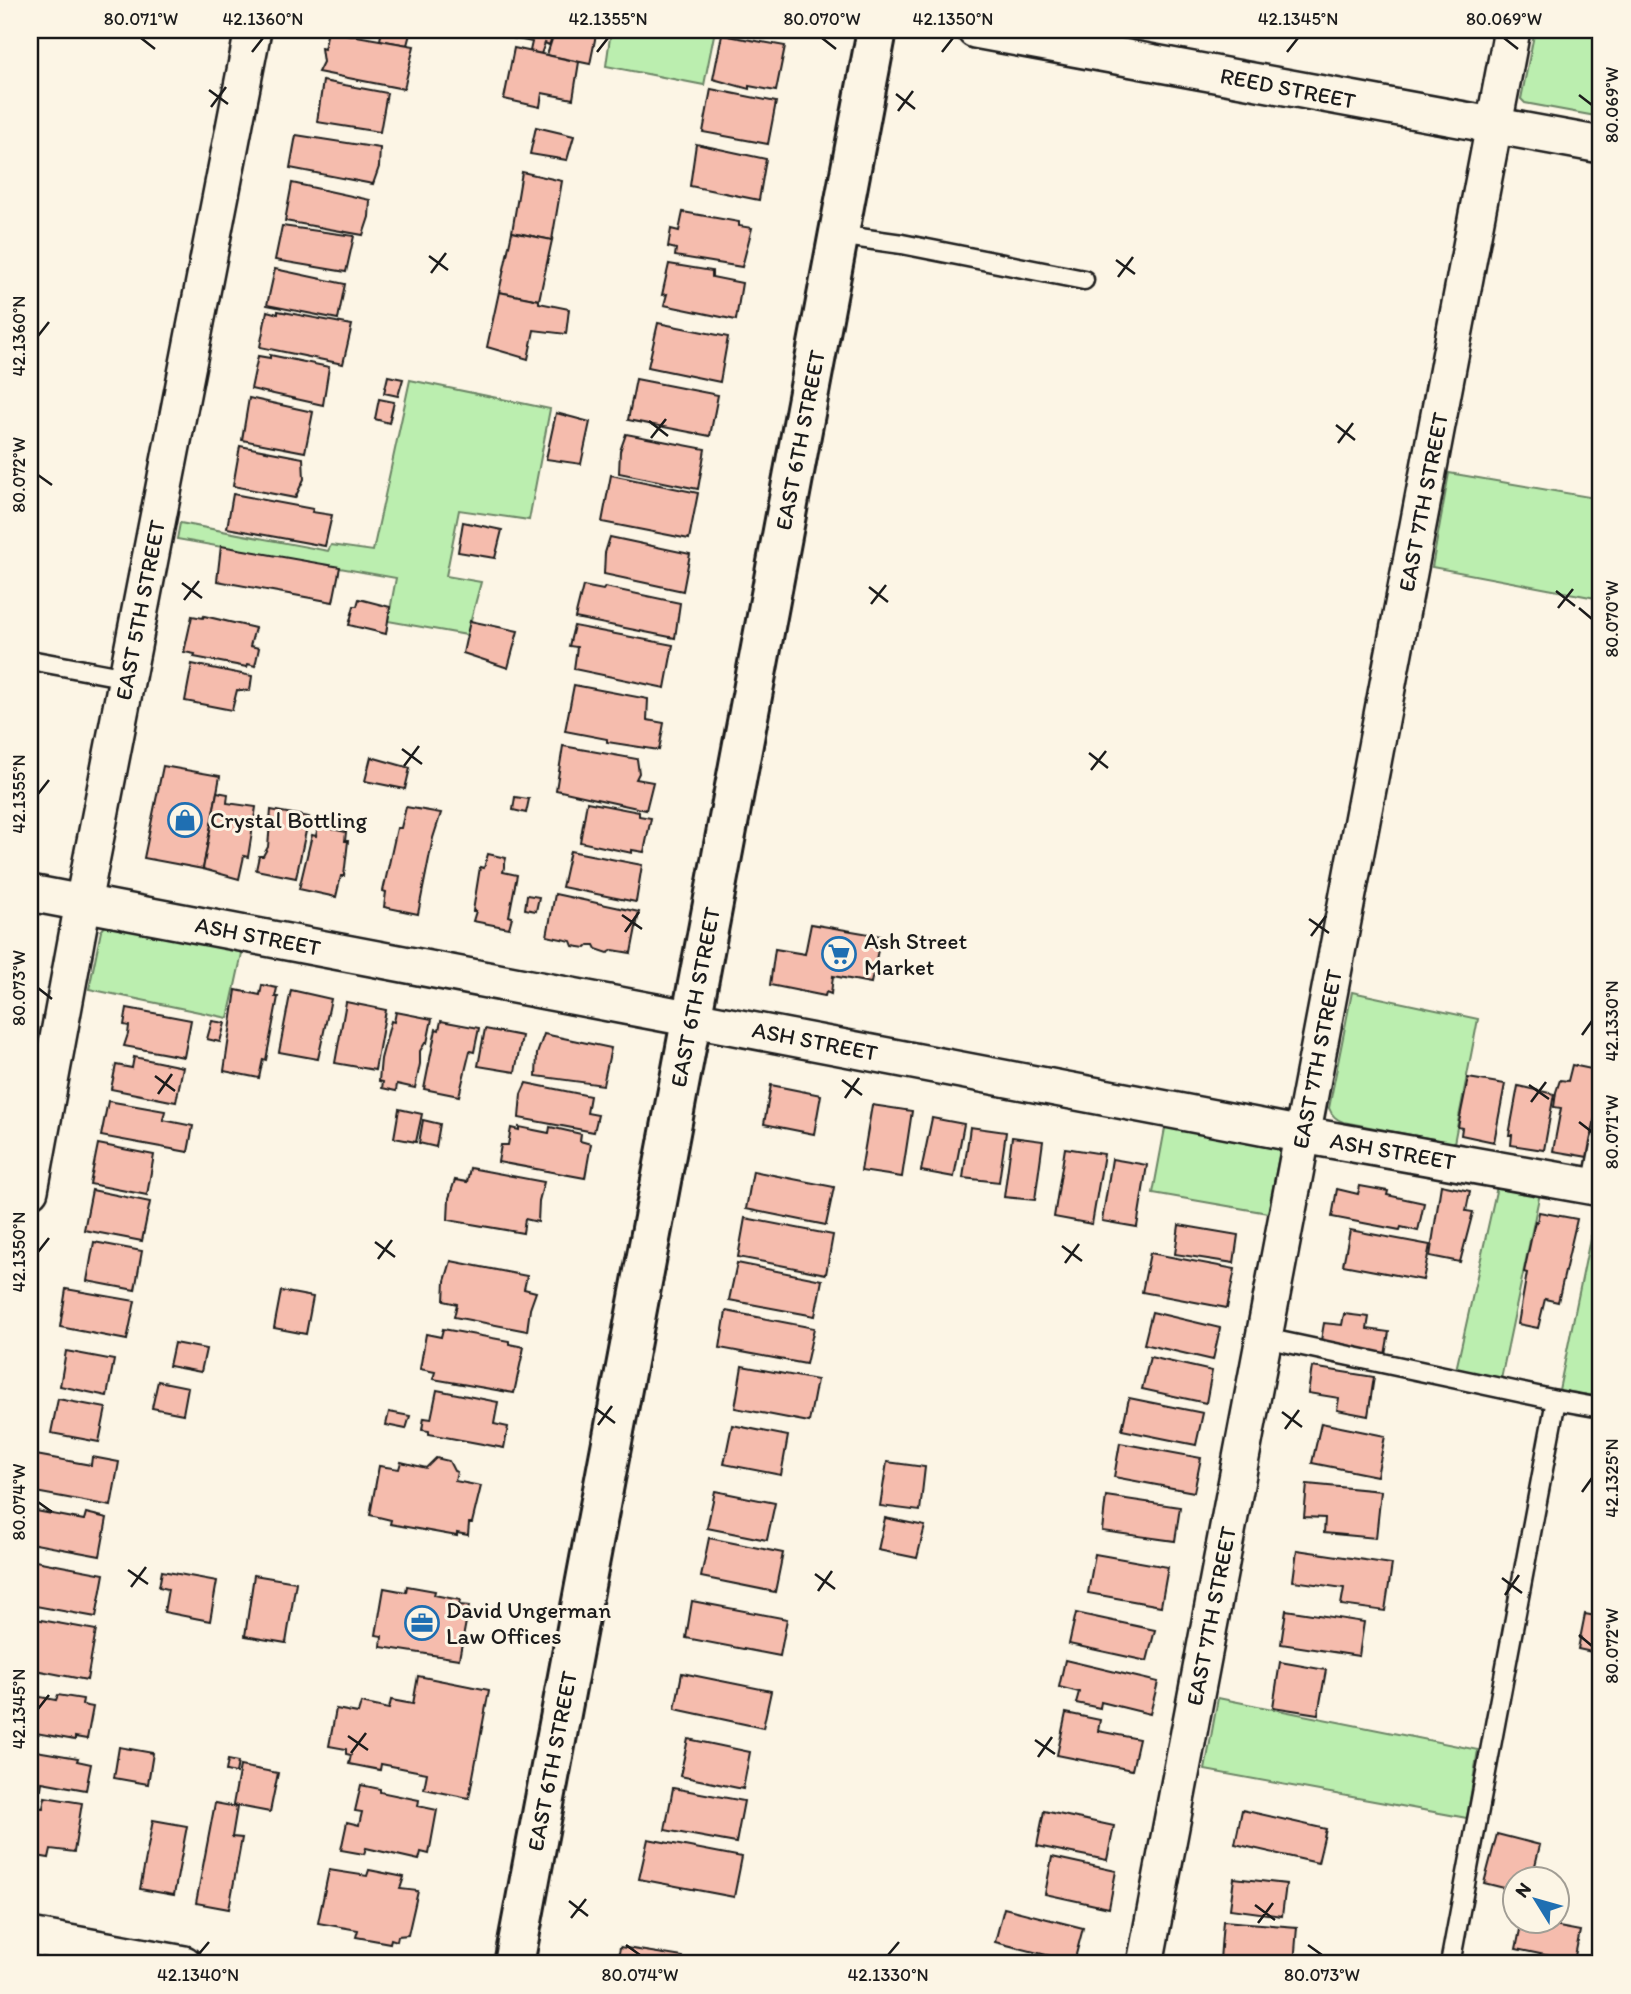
<svg xmlns="http://www.w3.org/2000/svg" width="1631" height="1994" font-family="Itim,sans-serif">
<style>
.green{fill:#bbeeaf;stroke:#6c8566;stroke-width:2}
.building{fill:#f5bcad;stroke:#1c1c1c;stroke-width:2}
.lines{fill:none;stroke-linecap:round;stroke-linejoin:round}
.service-casing{stroke:#1c1c1c;stroke-width:23}
.minor-casing{stroke:#1c1c1c;stroke-width:40}
.secondary-casing{stroke:#1c1c1c;stroke-width:44}
.service{stroke:#fcf5e5;stroke-width:18}
.minor{stroke:#fcf5e5;stroke-width:35}
.secondary{stroke:#fcf5e5;stroke-width:38}
.ticks{fill:none;stroke:#1c1c1c;stroke-width:2.5}
.labels{text-anchor:middle;dominant-baseline:central;stroke-width:6;stroke-linejoin:round;paint-order:stroke}
.street-label{font-size:23px;fill:#1c1c1c;stroke:#fcf5e5}
.poi-label{font-size:23px;fill:#1c1c1c;stroke:#fcf5e5;text-anchor:start}
.neatline{fill:none;stroke:#1c1c1c;stroke-width:2.5}
.ticks-label{font-size:18px;text-anchor:middle;fill:#1c1c1c}
</style>
<rect width="100%" height="100%" fill="#fcf5e5"/>
<filter id="ink" filterUnits="userSpaceOnUse"><feTurbulence type="fractalNoise" baseFrequency=".0143" numOctaves="2"/><feDisplacementMap in="SourceGraphic" scale="14" xChannelSelector="R" yChannelSelector="G"/><feConvolveMatrix kernelMatrix="1 2 1 2 8 2 1 2 1" color-interpolation-filters="sRGB"/></filter>
<g filter="url(#ink)">
<!-- green -->
<g class="green">
<polygon points="611,30 715,30 704,85 606,66"/>
<polygon points="1535,30 1601,30 1601,117 1525,103 1521,99"/>
<polygon points="410,380 550,409 529,520 459,510 446,576 481,582 467,635 388,621 396,578 177,539 180,523 328,551 331,545 373,551"/>
<polygon points="1449,473 1601,499 1601,599 1432,567"/>
<polygon points="106,925 243,949 228,1018 89,989 101,931"/>
<path d="M1352,992L1478,1019L1454,1143L1343,1122C1336,1119 1332,1116 1329,1108Z"/>
<polygon points="1166,1123 1278,1147 1280,1151 1268,1213 1153,1193"/>
<polygon points="1498,1182 1541,1188 1501,1379 1456,1370"/>
<polygon points="1598,1200 1601,1201 1601,1397 1559,1390"/>
<polygon points="1218,1698 1478,1750 1467,1818 1205,1770"/>
</g>
<!-- building -->
<g class="building">
<polygon points="382,30 411,30 407,45 380,40"/>
<polygon points="509,30 555,30 549,45 545,43 541,54 530,51 532,42 507,37"/>
<polygon points="555,30 597,30 590,64 547,55"/>
<polygon points="328,31 414,46 404,89 318,72 323,62 321,48 324,49"/>
<polygon points="722,35 785,46 776,91 749,86 749,89 713,79"/>
<polygon points="514,48 579,62 573,99 542,93 540,107 504,99"/>
<polygon points="323,81 387,93 380,132 317,122"/>
<polygon points="711,89 776,102 768,144 703,132"/>
<polygon points="536,127 574,136 567,160 530,154"/>
<polygon points="296,135 380,148 379,167 373,184 290,168"/>
<polygon points="696,144 766,159 759,200 690,186"/>
<polygon points="522,172 562,181 552,240 512,232"/>
<polygon points="292,183 370,200 369,217 363,235 285,221"/>
<polygon points="683,212 739,222 739,226 752,228 742,267 675,256 676,249 668,247 671,229 679,231"/>
<polygon points="282,226 354,236 346,272 275,260"/>
<polygon points="512,232 552,240 539,300 499,292"/>
<polygon points="669,264 712,271 712,277 742,283 736,320 664,305 667,294 662,295"/>
<polygon points="275,269 345,284 338,319 267,305"/>
<polygon points="499,292 539,300 539,303 569,309 566,334 534,330 528,359 487,347"/>
<polygon points="267,311 278,314 278,311 352,325 343,364 260,347"/>
<polygon points="658,323 728,337 720,382 648,367"/>
<polygon points="270,355 329,367 323,405 251,389 258,356 270,358"/>
<polygon points="388,376 403,379 398,396 384,393"/>
<polygon points="636,379 718,395 710,436 628,420"/>
<polygon points="249,398 313,412 305,452 242,440"/>
<polygon points="379,399 394,402 389,423 375,419"/>
<polygon points="556,413 590,422 581,464 546,459"/>
<polygon points="626,434 705,449 698,489 619,473 620,451"/>
<polygon points="240,446 303,458 304,479 295,498 233,486"/>
<polygon points="611,475 698,493 689,539 602,522"/>
<polygon points="233,494 313,509 312,512 332,515 325,546 227,528"/>
<polygon points="463,522 502,530 495,558 458,552"/>
<polygon points="610,537 690,554 683,591 604,574 605,553"/>
<polygon points="221,546 340,567 333,602 217,581"/>
<polygon points="583,586 603,590 605,587 680,603 675,638 575,618"/>
<polygon points="359,599 390,607 386,634 349,625 354,606 357,606"/>
<polygon points="192,616 203,618 204,616 255,628 250,646 259,648 255,666 248,664 247,667 194,657 195,654 184,652"/>
<polygon points="470,621 518,631 508,668 463,653"/>
<polygon points="574,626 673,645 665,688 574,669 577,647 569,646"/>
<polygon points="192,664 252,676 250,691 237,690 232,710 185,701"/>
<polygon points="574,685 648,699 647,720 664,723 659,750 607,742 607,739 565,731"/>
<polygon points="563,746 637,759 639,773 636,779 653,782 646,810 556,790"/>
<polygon points="371,757 410,768 405,789 365,781"/>
<polygon points="163,766 220,776 203,869 144,858"/>
<polygon points="217,792 228,794 227,803 256,807 248,857 244,856 239,879 203,869"/>
<polygon points="515,797 529,799 526,813 513,810"/>
<polygon points="587,802 639,812 639,816 651,818 644,852 632,850 632,853 580,842"/>
<polygon points="406,807 441,813 433,838 418,914 384,907 386,892 383,891 397,828 401,828"/>
<polygon points="271,810 309,817 296,878 256,870 259,856 263,856 268,847"/>
<polygon points="318,826 346,832 345,841 348,841 344,876 341,876 336,897 299,889 312,835 316,836"/>
<polygon points="570,851 642,865 636,902 562,887"/>
<polygon points="488,854 506,858 503,872 517,875 509,916 512,917 509,928 473,921 476,911 473,911 480,867 484,868"/>
<polygon points="555,894 639,912 631,953 613,950 608,953 596,949 594,945 589,945 586,948 573,946 571,941 547,936"/>
<polygon points="527,895 539,897 536,911 525,909"/>
<polygon points="811,924 881,936 871,983 833,976 831,994 826,992 825,996 770,985 775,949 805,954"/>
<polygon points="262,985 277,988 275,997 278,997 266,1060 263,1059 259,1078 224,1071 236,990 260,995"/>
<polygon points="291,990 331,999 318,1059 279,1052"/>
<polygon points="346,1002 386,1010 375,1070 335,1063"/>
<polygon points="127,1008 191,1020 184,1057 124,1046 128,1034 129,1026 124,1025"/>
<polygon points="396,1012 432,1019 427,1043 425,1043 420,1051 420,1064 415,1088 397,1084 396,1091 382,1088 383,1082 379,1081 381,1059 391,1021 394,1022"/>
<polygon points="212,1021 225,1023 220,1042 207,1039"/>
<polygon points="441,1021 479,1028 474,1052 470,1051 459,1096 424,1089 436,1029 439,1030"/>
<polygon points="485,1029 522,1036 515,1072 478,1066"/>
<polygon points="544,1034 611,1048 603,1085 536,1076 537,1054"/>
<polygon points="134,1057 183,1067 176,1102 111,1089 116,1065 132,1068"/>
<polygon points="1572,1065 1601,1071 1601,1084 1588,1157 1553,1151 1561,1108 1554,1107 1556,1092 1560,1080 1568,1081"/>
<polygon points="1468,1078 1505,1084 1494,1142 1461,1135 1462,1128 1458,1127"/>
<polygon points="526,1083 590,1096 587,1113 598,1115 594,1132 519,1118 521,1094"/>
<polygon points="771,1085 821,1095 814,1134 764,1124"/>
<polygon points="1518,1086 1554,1094 1544,1150 1511,1145 1512,1135 1509,1135"/>
<polygon points="108,1101 165,1111 163,1120 193,1126 188,1152 101,1136"/>
<polygon points="872,1105 912,1111 902,1177 861,1171"/>
<polygon points="399,1109 422,1114 416,1142 394,1138"/>
<polygon points="932,1118 964,1124 954,1177 921,1171"/>
<polygon points="423,1120 440,1124 436,1147 419,1143"/>
<polygon points="519,1127 549,1133 550,1127 581,1134 580,1141 591,1144 585,1178 498,1162 501,1145 508,1145 511,1128 519,1130"/>
<polygon points="970,1127 1006,1132 999,1182 963,1178"/>
<polygon points="1012,1137 1043,1141 1035,1200 1004,1197"/>
<polygon points="98,1144 154,1155 147,1195 90,1184"/>
<polygon points="1065,1148 1104,1154 1092,1224 1054,1217"/>
<polygon points="1112,1159 1147,1165 1137,1227 1102,1221"/>
<polygon points="470,1168 544,1182 539,1201 538,1222 525,1219 523,1233 448,1220 449,1198 455,1180 467,1182"/>
<polygon points="753,1171 834,1187 826,1225 746,1209"/>
<polygon points="1441,1185 1470,1191 1466,1211 1473,1212 1460,1262 1430,1256"/>
<polygon points="1360,1186 1388,1191 1387,1195 1424,1203 1418,1231 1401,1227 1400,1230 1332,1217 1337,1189 1358,1194"/>
<polygon points="92,1190 150,1202 142,1241 84,1230"/>
<polygon points="1539,1212 1577,1219 1558,1302 1545,1299 1538,1328 1518,1324 1527,1273 1524,1272 1535,1221 1537,1222"/>
<polygon points="745,1218 833,1235 826,1274 738,1257"/>
<polygon points="1179,1225 1238,1235 1234,1263 1175,1254"/>
<polygon points="1350,1230 1430,1245 1423,1280 1343,1265"/>
<polygon points="94,1242 142,1251 135,1290 87,1281"/>
<polygon points="1150,1253 1235,1269 1227,1308 1142,1292"/>
<polygon points="451,1261 527,1276 524,1289 536,1292 530,1309 527,1331 454,1317 457,1304 444,1301 445,1281"/>
<polygon points="737,1263 822,1280 815,1316 729,1300"/>
<polygon points="66,1289 135,1301 127,1340 60,1327"/>
<polygon points="281,1291 313,1297 306,1334 274,1328"/>
<polygon points="726,1311 814,1328 806,1364 720,1348"/>
<polygon points="1152,1312 1220,1328 1213,1360 1144,1344"/>
<polygon points="1344,1314 1369,1317 1367,1329 1389,1332 1385,1355 1320,1346 1324,1323 1342,1325"/>
<polygon points="443,1329 509,1341 509,1344 524,1347 514,1393 433,1379 435,1372 420,1369 426,1334 441,1337"/>
<polygon points="174,1343 206,1349 201,1372 169,1366"/>
<polygon points="66,1351 114,1360 107,1396 60,1386"/>
<polygon points="1150,1357 1212,1371 1206,1403 1142,1389"/>
<polygon points="742,1366 817,1380 809,1422 735,1408"/>
<polygon points="1312,1367 1374,1377 1368,1416 1337,1410 1339,1398 1308,1393"/>
<polygon points="158,1381 188,1387 183,1414 152,1408"/>
<polygon points="437,1390 498,1402 494,1424 508,1427 504,1448 429,1434 429,1431 422,1430 424,1418 431,1419"/>
<polygon points="1129,1398 1203,1413 1196,1445 1122,1430"/>
<polygon points="58,1399 106,1408 99,1442 51,1433"/>
<polygon points="389,1412 410,1416 406,1429 386,1425"/>
<polygon points="1321,1423 1385,1436 1377,1476 1312,1463"/>
<polygon points="732,1425 788,1436 781,1475 724,1464"/>
<polygon points="1120,1443 1201,1458 1194,1492 1114,1477"/>
<polygon points="36,1455 91,1465 92,1457 119,1462 111,1506 30,1491"/>
<polygon points="436,1458 449,1461 454,1471 457,1472 455,1481 481,1486 472,1523 469,1523 468,1535 457,1533 457,1536 390,1524 391,1520 370,1515 379,1466 399,1469 401,1462 426,1468"/>
<polygon points="887,1462 925,1467 920,1511 880,1506"/>
<polygon points="1307,1484 1381,1491 1376,1538 1324,1533 1325,1518 1304,1517"/>
<polygon points="715,1491 775,1503 767,1540 707,1528"/>
<polygon points="1106,1496 1180,1507 1175,1541 1102,1531"/>
<polygon points="31,1510 84,1520 86,1513 107,1518 100,1556 30,1543"/>
<polygon points="885,1518 925,1526 917,1558 878,1550"/>
<polygon points="709,1538 783,1553 775,1592 701,1577"/>
<polygon points="1297,1550 1392,1564 1385,1611 1341,1605 1344,1588 1293,1581"/>
<polygon points="1095,1554 1168,1567 1161,1606 1088,1593"/>
<polygon points="30,1560 104,1574 96,1617 30,1605"/>
<polygon points="162,1571 217,1581 210,1621 164,1612 168,1589 159,1587"/>
<polygon points="254,1575 296,1582 286,1643 245,1636"/>
<polygon points="407,1586 435,1591 434,1595 460,1600 459,1605 469,1606 459,1659 381,1647 382,1636 376,1635 384,1588 406,1592"/>
<polygon points="692,1601 787,1619 780,1656 686,1638"/>
<polygon points="1286,1610 1364,1622 1359,1656 1281,1644"/>
<polygon points="1076,1613 1155,1630 1147,1661 1069,1644"/>
<polygon points="1585,1614 1601,1617 1601,1654 1578,1649"/>
<polygon points="30,1618 96,1630 87,1680 30,1669"/>
<polygon points="1065,1660 1158,1682 1150,1714 1101,1702 1100,1708 1076,1703 1079,1692 1059,1687"/>
<polygon points="1280,1662 1326,1670 1318,1714 1273,1707"/>
<polygon points="682,1673 771,1691 763,1728 675,1709"/>
<polygon points="418,1676 489,1690 469,1798 424,1789 427,1773 381,1764 380,1770 349,1764 351,1755 346,1754 346,1749 329,1746 336,1709 358,1713 361,1703 389,1709 391,1700 413,1704"/>
<polygon points="30,1695 56,1700 58,1695 83,1699 82,1705 93,1707 87,1739 75,1737 75,1740 30,1732"/>
<polygon points="1066,1713 1100,1720 1098,1731 1139,1739 1132,1770 1057,1755"/>
<polygon points="688,1739 750,1752 743,1789 680,1776"/>
<polygon points="119,1747 153,1753 148,1784 114,1778"/>
<polygon points="30,1750 78,1758 77,1761 91,1764 86,1790 42,1782 41,1789 30,1787"/>
<polygon points="228,1760 238,1762 236,1773 226,1771"/>
<polygon points="240,1766 278,1773 270,1812 233,1805"/>
<polygon points="361,1785 380,1789 380,1792 419,1800 418,1806 437,1810 429,1854 421,1852 419,1860 366,1848 364,1854 341,1850 347,1822 359,1825 362,1812 355,1811"/>
<polygon points="673,1788 744,1801 736,1843 665,1830"/>
<polygon points="45,1797 82,1803 74,1852 51,1849 49,1858 30,1855 30,1806 43,1808"/>
<polygon points="215,1803 237,1807 232,1837 242,1838 229,1909 196,1903"/>
<polygon points="1242,1810 1326,1829 1318,1863 1235,1844"/>
<polygon points="1044,1811 1114,1826 1107,1860 1037,1846"/>
<polygon points="153,1820 187,1826 174,1895 140,1889"/>
<polygon points="1497,1834 1540,1845 1532,1878 1516,1878 1516,1891 1484,1883"/>
<polygon points="648,1839 742,1857 734,1897 639,1879"/>
<polygon points="1052,1857 1116,1871 1109,1908 1045,1894"/>
<polygon points="329,1870 367,1876 369,1870 404,1877 400,1889 418,1891 408,1935 398,1936 397,1941 391,1939 390,1943 356,1937 358,1930 318,1923"/>
<polygon points="1234,1878 1286,1884 1282,1916 1230,1909"/>
<polygon points="1004,1908 1083,1928 1074,1962 995,1942"/>
<polygon points="1522,1920 1580,1931 1574,1961 1516,1949"/>
<polygon points="1223,1921 1297,1927 1294,1964 1220,1960"/>
<polygon points="620,1947 683,1957 682,1964 617,1964"/>
</g>
<g class="lines">
<!-- service casing -->
<g class="service-casing">
<g id="service">
<polyline points="838,235 902,244 1084,280"/>
<polyline points="30,660 127,678"/>
<polyline points="1592,1187 1601,1140"/>
<polyline points="1265,1338 1556,1400"/>
<polyline points="1450,1964 1556,1400 1601,1408"/>
</g>
</g>
<!-- minor casing -->
<g class="minor-casing">
<g id="minor">
<polyline points="975,30 1601,145"/>
<polyline points="30,893 1303,1135 1601,1188"/>
<polyline points="30,1190 83,903 253,30"/>
<polyline points="30,1936 184,1964"/>
<polyline points="1145,1964 1512,30"/>
</g>
</g>
<!-- secondary casing -->
<g class="secondary-casing">
<polyline id="secondary" points="514,1964 877,30"/>
</g>
<!-- service -->
<use href="#service" class="service"/>
<!-- minor -->
<use href="#minor" class="minor"/>
<!-- secondary -->
<use href="#secondary" class="secondary"/>
</g>
</g>
<!-- ticks -->
<path class="ticks" d="M141,38L155,49M822,38L836,49M1504,38L1518,49M252,52L263,38M597,52L608,38M942,52L953,38M1287,52L1298,38M209,90L228,104M896,94L915,109M1579,95L1592,105M211,107L226,87M898,111L913,91M429,256L448,270M1116,260L1135,274M431,273L446,253M1118,277L1133,257M38,336L49,322M649,421L668,436M1336,425L1355,440M651,438L666,419M1338,443L1353,423M38,475L52,485M182,583L202,598M869,587L888,602M1556,591L1575,606M184,600L199,581M871,604L886,585M1558,608L1573,589M1579,608L1592,619M402,749L422,764M1089,753L1108,768M404,766L419,746M1091,770L1106,751M38,794L49,780M622,915L642,929M1309,919L1329,933M625,932L639,912M1311,936L1326,916M38,988L52,999M1582,1035L1592,1021M155,1076L175,1091M842,1080L862,1095M1529,1085L1549,1099M158,1094L172,1074M845,1098L859,1078M1531,1102L1546,1082M1579,1122L1592,1132M375,1242L395,1257M1062,1246L1082,1261M38,1252L49,1238M378,1259L392,1240M1065,1263L1079,1244M595,1408L615,1423M1282,1412L1302,1427M598,1425L612,1406M1285,1429L1299,1410M1582,1492L1592,1478M38,1502L52,1512M128,1570L148,1584M815,1574L835,1589M1502,1578L1522,1593M131,1587L146,1567M818,1591L832,1571M1505,1595L1519,1575M1579,1635L1592,1646M38,1709L49,1695M348,1736L368,1750M1035,1740L1055,1754M351,1753L366,1733M1038,1757L1052,1737M569,1901L588,1916M1255,1905L1275,1920M571,1918L586,1899M1258,1923L1273,1903M626,1945L640,1955M1308,1945L1322,1955M198,1955L209,1942M888,1955L899,1942"/>
<!-- icons -->
<defs>
<g id="shop-ring" transform="scale(1.75)"><circle r="9.5" fill="#fcf5e5" stroke="#1f6fb2" stroke-width="1.5"/><path d="M-5-2.5h2.3a2.7 3.5 0 0 1 5.4 0H5L5.5 6h-11ZM-1.5-2.5h3a1.5 2.3 0 0 0-3 0Z" fill="#1f6fb2"/></g>
<g id="supermarket-ring" transform="scale(1.75)"><circle r="9.5" fill="#fcf5e5" stroke="#1f6fb2" stroke-width="1.5"/><path d="M-6-5.5h2.5l.6 2H6L4.5 2H-2.5L-4.4-4H-6ZM-1.5 3.2a1.3 1.3 0 1 0 .1 0ZM3 3.2a1.3 1.3 0 1 0 .1 0Z" fill="#1f6fb2"/></g>
<g id="office-ring" transform="scale(1.75)"><circle r="9.5" fill="#fcf5e5" stroke="#1f6fb2" stroke-width="1.5"/><path d="M-6-3h4V-5.5h4V-3h4V5H-6ZM-1-4.5V-3h2v-1.5ZM-6 0V1H6V0Z" fill="#1f6fb2"/></g>
</defs>
<g fill-rule="evenodd">
<use href="#shop-ring" x="185" y="820"/>
<use href="#supermarket-ring" x="839" y="954"/>
<use href="#office-ring" x="422" y="1623"/>
</g>
<g class="labels">
<!-- street labels -->
<g class="street-label">
<text transform="translate(1288 88) rotate(11)">REED STREET</text>
<text transform="translate(800 440) rotate(-79)">EAST 6TH STREET</text>
<text transform="translate(1423 502) rotate(-79)">EAST 7TH STREET</text>
<text transform="translate(140 610) rotate(-79)">EAST 5TH STREET</text>
<text transform="translate(258 936) rotate(11)">ASH STREET</text>
<text transform="translate(695 997) rotate(-79)">EAST 6TH STREET</text>
<text transform="translate(815 1041) rotate(11)">ASH STREET</text>
<text transform="translate(1317 1059) rotate(-79)">EAST 7TH STREET</text>
<text transform="translate(1393 1151) rotate(10)">ASH STREET</text>
<text transform="translate(1211 1616) rotate(-79)">EAST 7TH STREET</text>
<text transform="translate(552 1761) rotate(-79)">EAST 6TH STREET</text>
</g>
<!-- poi labels -->
<g class="poi-label">
<text x="210" y="820">Crystal Bottling</text>
<text x="864" y="941">Ash Street<tspan x="864" dy="26">Market</tspan></text>
<text x="446" y="1610">David Ungerman<tspan x="446" dy="26">Law Offices</tspan></text>
</g>
</g>
<!-- margin -->
<rect width="1631" height="1994" fill="none" stroke="#fcf5e5" stroke-width="77"/>
<!-- north arrow -->
<g transform="translate(1536 1900) rotate(307)"><circle r="33" fill="#fcf5e5" stroke="#a29e95" stroke-width="2"/>
<path d="M0-5L12 26L0 18L-12 26Z" fill="#1f6fb2"/>
<text y="-10" font-size="19" font-weight="bold" text-anchor="middle" fill="#1c1c1c">N</text>
</g>
<rect x="38" y="38" width="1554" height="1917" class="neatline"/>
<g class="ticks-label">
<text x="141" y="25">80.071°W</text>
<text x="263" y="25">42.1360°N</text>
<text x="608" y="25">42.1355°N</text>
<text x="822" y="25">80.070°W</text>
<text x="953" y="25">42.1350°N</text>
<text x="1298" y="25">42.1345°N</text>
<text x="1504" y="25">80.069°W</text>
<text transform="translate(1612 105) rotate(-90)" y="6">80.069°W</text>
<text transform="translate(19 336) rotate(-90)" y="6">42.1360°N</text>
<text transform="translate(19 475) rotate(-90)" y="6">80.072°W</text>
<text transform="translate(1612 619) rotate(-90)" y="6">80.070°W</text>
<text transform="translate(19 794) rotate(-90)" y="6">42.1355°N</text>
<text transform="translate(19 988) rotate(-90)" y="6">80.073°W</text>
<text transform="translate(1612 1021) rotate(-90)" y="6">42.1330°N</text>
<text transform="translate(1612 1132) rotate(-90)" y="6">80.071°W</text>
<text transform="translate(19 1252) rotate(-90)" y="6">42.1350°N</text>
<text transform="translate(1612 1478) rotate(-90)" y="6">42.1325°N</text>
<text transform="translate(19 1502) rotate(-90)" y="6">80.074°W</text>
<text transform="translate(1612 1646) rotate(-90)" y="6">80.072°W</text>
<text transform="translate(19 1709) rotate(-90)" y="6">42.1345°N</text>
<text x="198" y="1981">42.1340°N</text>
<text x="640" y="1981">80.074°W</text>
<text x="888" y="1981">42.1330°N</text>
<text x="1322" y="1981">80.073°W</text>
</g>
</svg>
